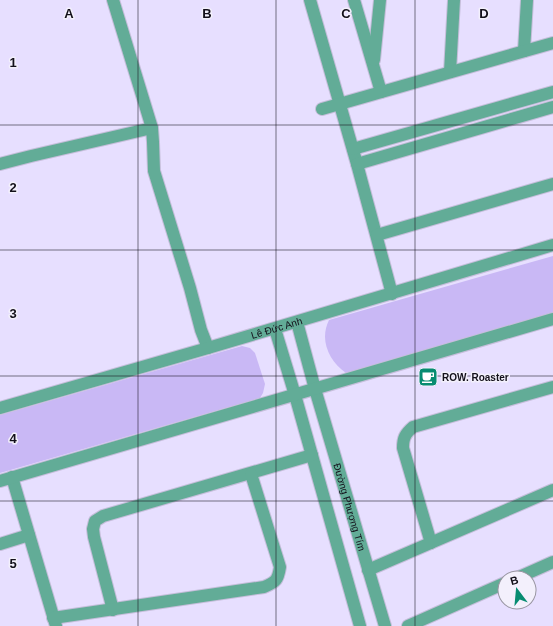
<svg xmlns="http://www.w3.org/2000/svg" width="553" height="626" font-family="Helvetica,sans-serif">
<rect width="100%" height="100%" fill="#e7dfff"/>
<g fill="#c9b8f5">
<path d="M553 256V314L346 373C329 361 319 340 329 320Z"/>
<path d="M242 346 250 348 255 353 265 384 263 393 260 398 0 473V415Z"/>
</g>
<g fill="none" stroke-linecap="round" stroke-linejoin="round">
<g stroke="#c5beda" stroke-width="14">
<g id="minor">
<path d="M113 0 152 128 153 142 154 171 190 288 201 330 208 348"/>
<path d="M310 0 357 164 392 294"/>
<path d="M354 0 381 92"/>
<path d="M524 51 527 0"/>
<path d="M374 60 380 0"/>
<path d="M450 72 454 0"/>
<path d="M322 109 553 43"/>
<path d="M353 149 553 92"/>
<path d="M0 164 31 156 152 128"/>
<path d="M357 164 553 107"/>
<path d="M377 235 553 184"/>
<path id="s1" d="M315 389 385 626"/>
<path d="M295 395 360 626"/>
<path d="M12 477 56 626"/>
<path d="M431 543 403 448C403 438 405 434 413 427L553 387"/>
<path d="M0 544 29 535"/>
<path d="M368 570 553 490"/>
<path d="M517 578 553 562"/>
<path d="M113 610 94 537 93 529 95 521 103 516 312 455"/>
<path d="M53 618 264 587C276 582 278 580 280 567L251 474"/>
<path d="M408 626 505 583"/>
</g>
</g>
<g stroke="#c5beda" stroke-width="14">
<g id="tertiary">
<path d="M297 322 315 389"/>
<path d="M275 329 295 395"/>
<path id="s2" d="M0 408 208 348 553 245"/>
<path d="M0 481 553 319"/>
</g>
</g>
<use href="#minor" stroke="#62ac97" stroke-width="12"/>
<use href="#tertiary" stroke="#62ac97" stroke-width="12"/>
</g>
<path fill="none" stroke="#13101a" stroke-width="1" stroke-opacity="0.55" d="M138 0V626M276 0V626M415 0V626M0 125H553M0 250H553M0 376H553M0 501H553"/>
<defs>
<g id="cafe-square" transform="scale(1)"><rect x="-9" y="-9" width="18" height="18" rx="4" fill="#078c71" stroke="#f3f0fc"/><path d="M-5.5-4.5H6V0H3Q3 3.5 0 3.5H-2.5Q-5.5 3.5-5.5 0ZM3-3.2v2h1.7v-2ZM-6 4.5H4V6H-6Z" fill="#fff"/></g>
</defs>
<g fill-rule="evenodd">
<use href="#cafe-square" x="428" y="377"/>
</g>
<g text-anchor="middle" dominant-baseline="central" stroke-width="3" stroke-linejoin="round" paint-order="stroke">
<g font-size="10" fill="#13101a" stroke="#f3f0fc">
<text stroke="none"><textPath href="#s2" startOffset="288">Lê Đức Anh</textPath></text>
<text stroke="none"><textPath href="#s1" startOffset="123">Đường Phượng Tím</textPath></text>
</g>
<g font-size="10" font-weight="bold" fill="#13101a" stroke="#f3f0fc" text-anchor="start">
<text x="442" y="377">ROW. Roaster</text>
</g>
</g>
<g font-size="13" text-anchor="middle" font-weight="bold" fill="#13101a" stroke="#f3f0fc" stroke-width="3" stroke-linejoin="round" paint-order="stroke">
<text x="69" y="18">A</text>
<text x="207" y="18">B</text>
<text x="346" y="18">C</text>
<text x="484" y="18">D</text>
<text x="13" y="67">1</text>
<text x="13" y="192">2</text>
<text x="13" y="318">3</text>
<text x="13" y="443">4</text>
<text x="13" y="568">5</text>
</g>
<g transform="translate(517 590) rotate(344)"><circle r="19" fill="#f3f0fc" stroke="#9996a2"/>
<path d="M0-3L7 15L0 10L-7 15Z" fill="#078c71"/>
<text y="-6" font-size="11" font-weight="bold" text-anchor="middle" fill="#13101a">B</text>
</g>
</svg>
